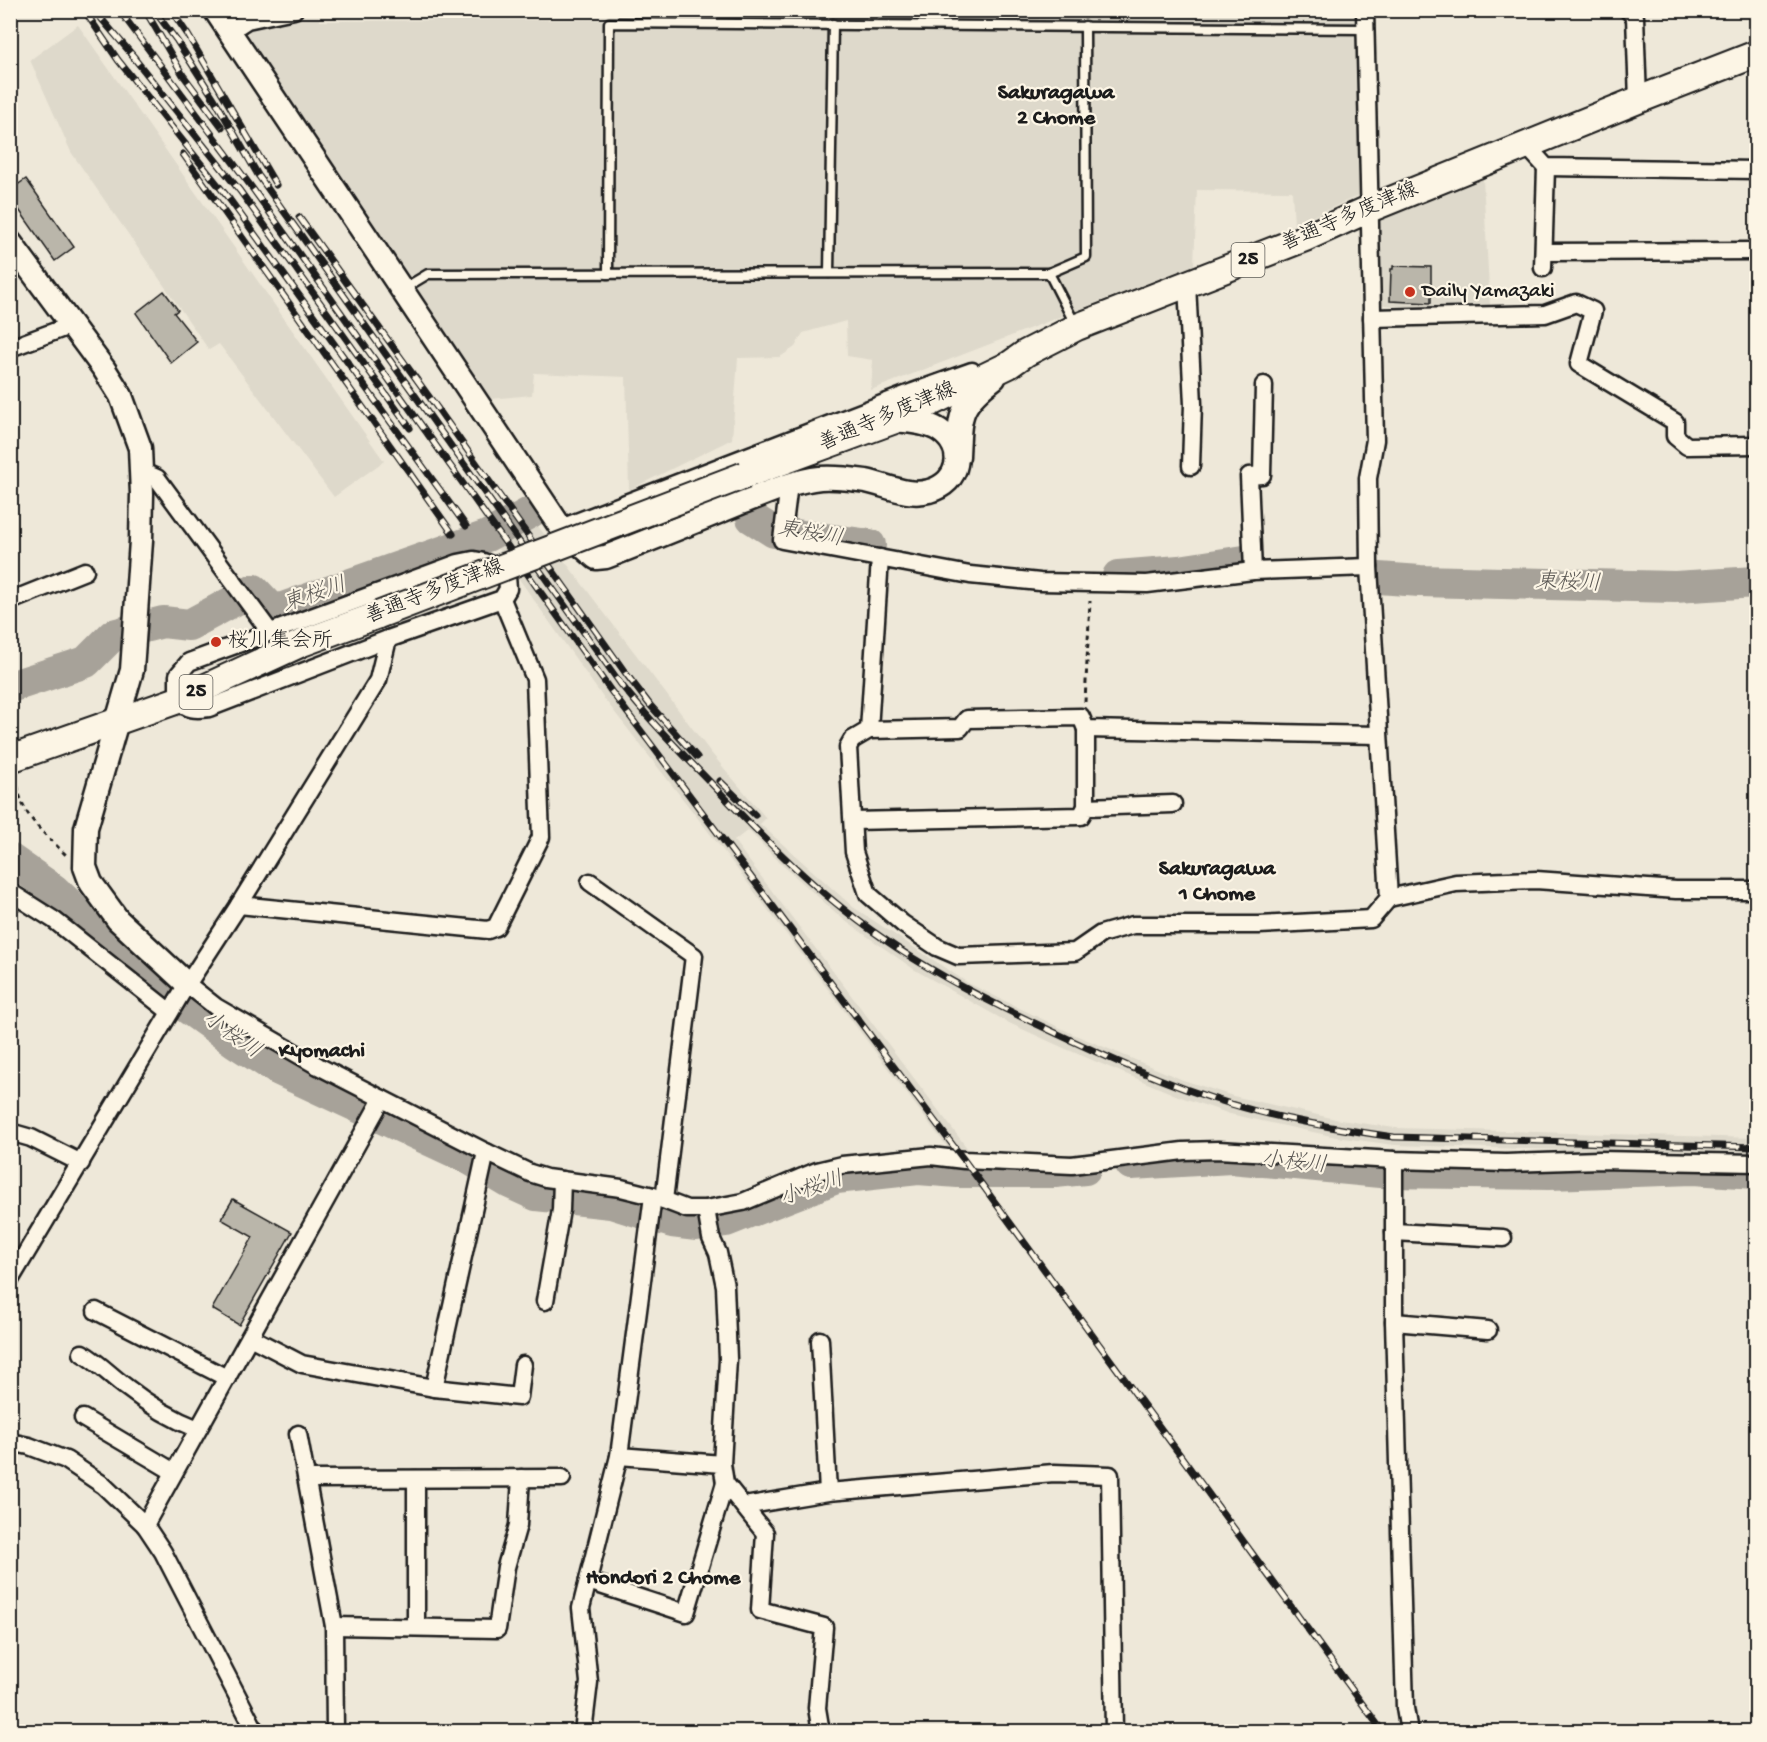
<svg xmlns="http://www.w3.org/2000/svg" width="1767" height="1742" font-family="'Gochi Hand','Klee One',sans-serif">
<rect width="100%" height="100%" fill="#eee8d9"/>
<filter id="ink" filterUnits="userSpaceOnUse"><feTurbulence type="fractalNoise" baseFrequency=".0167" numOctaves="2"/><feDisplacementMap in="SourceGraphic" scale="12" xChannelSelector="R" yChannelSelector="G"/><feConvolveMatrix kernelMatrix="1 2 1 2 8 2 1 2 1" color-interpolation-filters="sRGB"/></filter>
<g filter="url(#ink)">
<g fill="#ded9cb">
<path d="M645 10 1359 11 1364 193 1294 225 1292 191 1197 190 1194 265 871 390 873 360 847 356 846 321 803 333 795 347 780 357 738 358 732 439 629 490 626 377 534 373 532 395 490 399 270 82 247 38 250 29 272 21 319 17 320 21 647 19Z"/>
<path d="M78 25 384 461 334 497 219 344 209 350 71 152 30 60Z"/>
<path d="M1483 179 1490 307 1430 311 1379 304 1378 220Z"/>
<path d="M531 517 712 754 766 818 760 824 853 907 968 983 1073 1034 1183 1080 1233 1096 1340 1120 1395 1128 1756 1138V1156L1394 1145 1336 1137 1230 1114 1178 1096 1066 1049 1009 1023 915 970 844 920 779 862 748 830 734 841 986 1173 966 1172 722 849 602 696 490 538Z"/>
</g>
<g fill="none" stroke-linecap="round" stroke-linejoin="round">
<g stroke="#a7a299" stroke-width="32">
<path d="M752 518 774 532 870 545"/>
<path d="M1118 576 1179 571 1244 561"/>
<path d="M1379 578 1420 581 1675 587 1756 582"/>
<path d="M10 687 86 662 113 635 163 622 189 625 254 590 274 611 487 536 531 512"/>
<path d="M10 859 53 889 161 989 235 1042 277 1069 468 1158 510 1183 536 1195 611 1203 672 1222 697 1225 726 1221 836 1178 918 1169 958 1172H1055L1085 1169"/>
<path d="M1131 1164 1231 1158 1380 1172 1549 1174 1693 1169 1756 1173"/>
</g>
</g>
<g fill="#bab6aa" stroke="#1c1c1c" stroke-width="1.5">
<path d="M26 179 74 247 55 261 10 197V190Z"/>
<path d="M1393 266 1431 267V303L1390 301 1391 269H1393Z"/>
<path d="M164 291 178 310 174 313 197 342 171 363 136 313Z"/>
<path d="M233 1199 292 1232 239 1325 212 1309 253 1237 221 1219Z"/>
</g>
<g fill="none" stroke-linecap="round" stroke-linejoin="round">
<g stroke="#1c1c1c" stroke-width="13">
<g id="lane">
<path d="M829 273 833 24"/>
<path d="M1049 273 1086 257 1085 26"/>
<path d="M608 274 609 23 1366 29"/>
<path d="M403 289 428 274 1049 273 1075 324"/>
</g>
</g>
<g stroke="#1c1c1c" stroke-width="21">
<g id="street">
<path d="M1365 10 1375 440 1368 478 1369 567 1389 898"/>
<path d="M1628 10 1635 17 1638 100"/>
<path d="M230 31 247 20 294 10"/>
<path d="M1526 145 1546 167 1756 170"/>
<path d="M1544 252 1756 251"/>
<path d="M1543 268 1546 167"/>
<path d="M1187 284 1193 404 1191 466"/>
<path d="M1372 318 1545 314 1576 303 1593 311 1579 364 1675 422V436L1687 446 1756 445"/>
<path d="M10 348 72 325"/>
<path d="M141 471 157 478 270 632"/>
<path d="M789 484 782 540 970 575 1040 582 1147 584 1253 571 1369 567"/>
<path d="M561 528 913 392 972 371"/>
<path d="M880 558 869 730 852 740 848 747 854 852 868 894 903 924 937 947 958 956 1075 952 1101 934 1133 925H1259L1371 919 1389 898 1456 883 1536 880 1676 890H1756"/>
<path d="M473 560C487 562 496 566 507 576L508 589 502 599 388 639 209 708C196 710 187 710 178 700V675L189 662 458 563Z"/>
<path d="M1253 571 1249 476 1262 475 1264 385"/>
<path d="M10 601 85 571"/>
<path d="M1086 729V807"/>
<path d="M869 730 960 728 967 719 1081 717 1086 729 1378 735"/>
<path d="M853 821 1081 816 1086 807 1173 804"/>
<path d="M590 882 694 956 664 1200"/>
<path d="M10 892 54 920 170 1012"/>
<path d="M239 905 488 930 496 927 541 837 535 679 502 599"/>
<path d="M187 984 216 1007 318 1066 486 1152 530 1173 546 1178 621 1188 653 1196 687 1209H706L743 1202 817 1171 842 1165 931 1156 964 1160 1072 1165 1183 1151 1218 1150 1394 1160 1506 1163 1599 1160 1756 1163"/>
<path d="M10 1132 31 1138 81 1163"/>
<path d="M1394 1160V1322L1405 1708 1409 1732"/>
<path d="M706 1209 711 1238 718 1253 725 1286 728 1359 722 1464"/>
<path d="M1394 1232 1503 1238"/>
<path d="M10 1280 181 994 239 905 378 680 388 639"/>
<path d="M545 1301 561 1210 562 1180"/>
<path d="M96 1311 227 1378"/>
<path d="M1394 1322 1488 1330"/>
<path d="M250 1337 302 1364 434 1388 519 1397 523 1365"/>
<path d="M820 1340 828 1492"/>
<path d="M82 1353C99 1363 111 1376 126 1387 149 1405 172 1419 198 1429"/>
<path d="M434 1388 486 1152"/>
<path d="M83 1418 174 1472"/>
<path d="M298 1434 334 1626 335 1732"/>
<path d="M10 1442 29 1446 66 1460 103 1485 145 1525 163 1552 256 1732"/>
<path d="M619 1456 722 1464 725 1483 765 1533 760 1610 824 1627 817 1708 821 1732"/>
<path d="M308 1479 562 1478"/>
<path d="M744 1506 828 1492 1054 1473 1110 1475 1114 1732"/>
<path d="M145 1525 382 1099"/>
<path d="M588 1581 686 1613 725 1483"/>
<path d="M334 1626 497 1629 506 1567 518 1525 521 1478"/>
<path d="M416 1627V1479"/>
<path d="M583 1732 589 1682 581 1608 619 1456 653 1196"/>
</g>
</g>
<g stroke="#1c1c1c" stroke-width="27">
<g id="secondary">
<path d="M215 10 561 528 596 558 606 557C650 540 694 522 738 504 765 494 792 481 820 478 834 477 852 479 866 481 886 485 908 497 929 491 960 483 967 448 939 430 927 422 909 422 895 420"/>
<path d="M10 242 104 369 121 396 140 448 142 494 141 541 132 670 86 828 85 867 91 883 118 920 187 984"/>
<path d="M958 456C960 413 959 405 994 378"/>
</g>
</g>
<g stroke="#1c1c1c" stroke-width="30">
<g id="primary">
<path d="M745 475 895 420 1009 365 1026 353 1077 327 1305 238 1369 209 1638 100 1756 54"/>
<path d="M10 759 178 700 302 643 378 615"/>
</g>
</g>
<g stroke="#1c1c1c" stroke-width="3" stroke-dasharray="4.5 4.5" stroke-linecap="butt">
<path d="M1085 702 1090 601"/>
<path d="M17 777C17 812 43 832 66 855"/>
</g>
<use href="#lane" stroke="#fcf5e5" stroke-width="8"/>
<use href="#street" stroke="#fcf5e5" stroke-width="16"/>
<use href="#secondary" stroke="#fcf5e5" stroke-width="22"/>
<use href="#primary" stroke="#fcf5e5" stroke-width="26"/>
<g stroke="#1c1c1c" stroke-width="7">
<g id="rail">
<path d="M84 10 118 60 230 200 466 526"/>
<path d="M94 10 135 58"/>
<path d="M119 10 250 185 611 691 964 1160 1383 1732"/>
<path d="M145 10 183 75 222 127"/>
<path d="M154 10 177 41 215 100 258 175 620 683C648 719 679 750 710 782 763 838 818 894 881 937 932 973 987 1001 1043 1027 1104 1056 1166 1085 1231 1104 1284 1120 1339 1129 1394 1137L1756 1147"/>
<path d="M171 10 188 35 276 185"/>
<path d="M130 53 240 191 410 428"/>
<path d="M183 154 453 534"/>
<path d="M299 217 438 409 627 675 650 705 697 757"/>
<path d="M720 781 755 815"/>
</g>
</g>
<use href="#rail" stroke="#fcf5e5" stroke-width="4.5" stroke-dasharray="14" stroke-linecap="butt"/>
<g stroke="#1c1c1c" stroke-width="30" stroke-linecap="butt">
<path id="primary-bridge" d="M378 615 745 475"/>
</g>
<use href="#primary-bridge" stroke="#fcf5e5" stroke-width="26"/>
</g>
</g>
<g fill="#c8321e" stroke="#fcf5e5" stroke-width="2">
<circle cx="1410" cy="292" r="6"/>
<circle cx="216" cy="642" r="6"/>
</g>
<g text-anchor="middle" dominant-baseline="central" stroke-width="4.5" stroke-linejoin="round" paint-order="stroke">
<g fill="#fcf5e5" stroke="#5f5d58" stroke-width="1.5">
<rect x="1231.5" y="243" width="33" height="34" rx="4.5"/>
<rect x="179.5" y="675" width="33" height="34" rx="4.5"/>
</g>
<g font-size="20" font-weight="bold" fill="#1c1c1c">
<text x="1248" y="260">25</text>
<text x="196" y="692">25</text>
</g>
<g font-size="21" fill="#1c1c1c" stroke="#fcf5e5">
<text transform="translate(1350 218) rotate(-23)">善通寺多度津線</text>
<text transform="translate(888 418) rotate(-23)">善通寺多度津線</text>
<text transform="translate(435 593) rotate(-21)">善通寺多度津線</text>
</g>
<g font-size="21" fill="#1c1c1c" stroke="#fcf5e5" text-anchor="start">
<text x="1422" y="292">Daily Yamazaki</text>
<text x="228" y="642">桜川集会所</text>
</g>
<g font-size="22" font-weight="bold" fill="#1c1c1c" stroke="#fcf5e5">
<text x="1056" y="94">Sakuragawa<tspan x="1056" dy="25">2 Chome</tspan></text>
<text x="1217" y="870">Sakuragawa<tspan x="1217" dy="25">1 Chome</tspan></text>
<text x="322" y="1052">Kyomachi</text>
<text x="663" y="1579">Hondori 2 Chome</text>
</g>
<g font-size="22" font-style="italic" fill="#5b5854" stroke="#fcf5e5">
<text transform="translate(810 535) rotate(10)">東桜川</text>
<text transform="translate(1568 584) rotate(2)">東桜川</text>
<text transform="translate(315 596) rotate(-19)">東桜川</text>
<text transform="translate(231 1036) rotate(35)">小桜川</text>
<text transform="translate(1294 1164) rotate(5)">小桜川</text>
<text transform="translate(812 1190) rotate(-19)">小桜川</text>
</g>
</g>
<rect width="1767" height="1742" fill="none" stroke="#fcf5e5" stroke-width="36"/>
<rect x="18" y="18" width="1731" height="1706" fill="none" stroke="#1c1c1c" stroke-width="2" filter="url(#ink)"/>
</svg>
